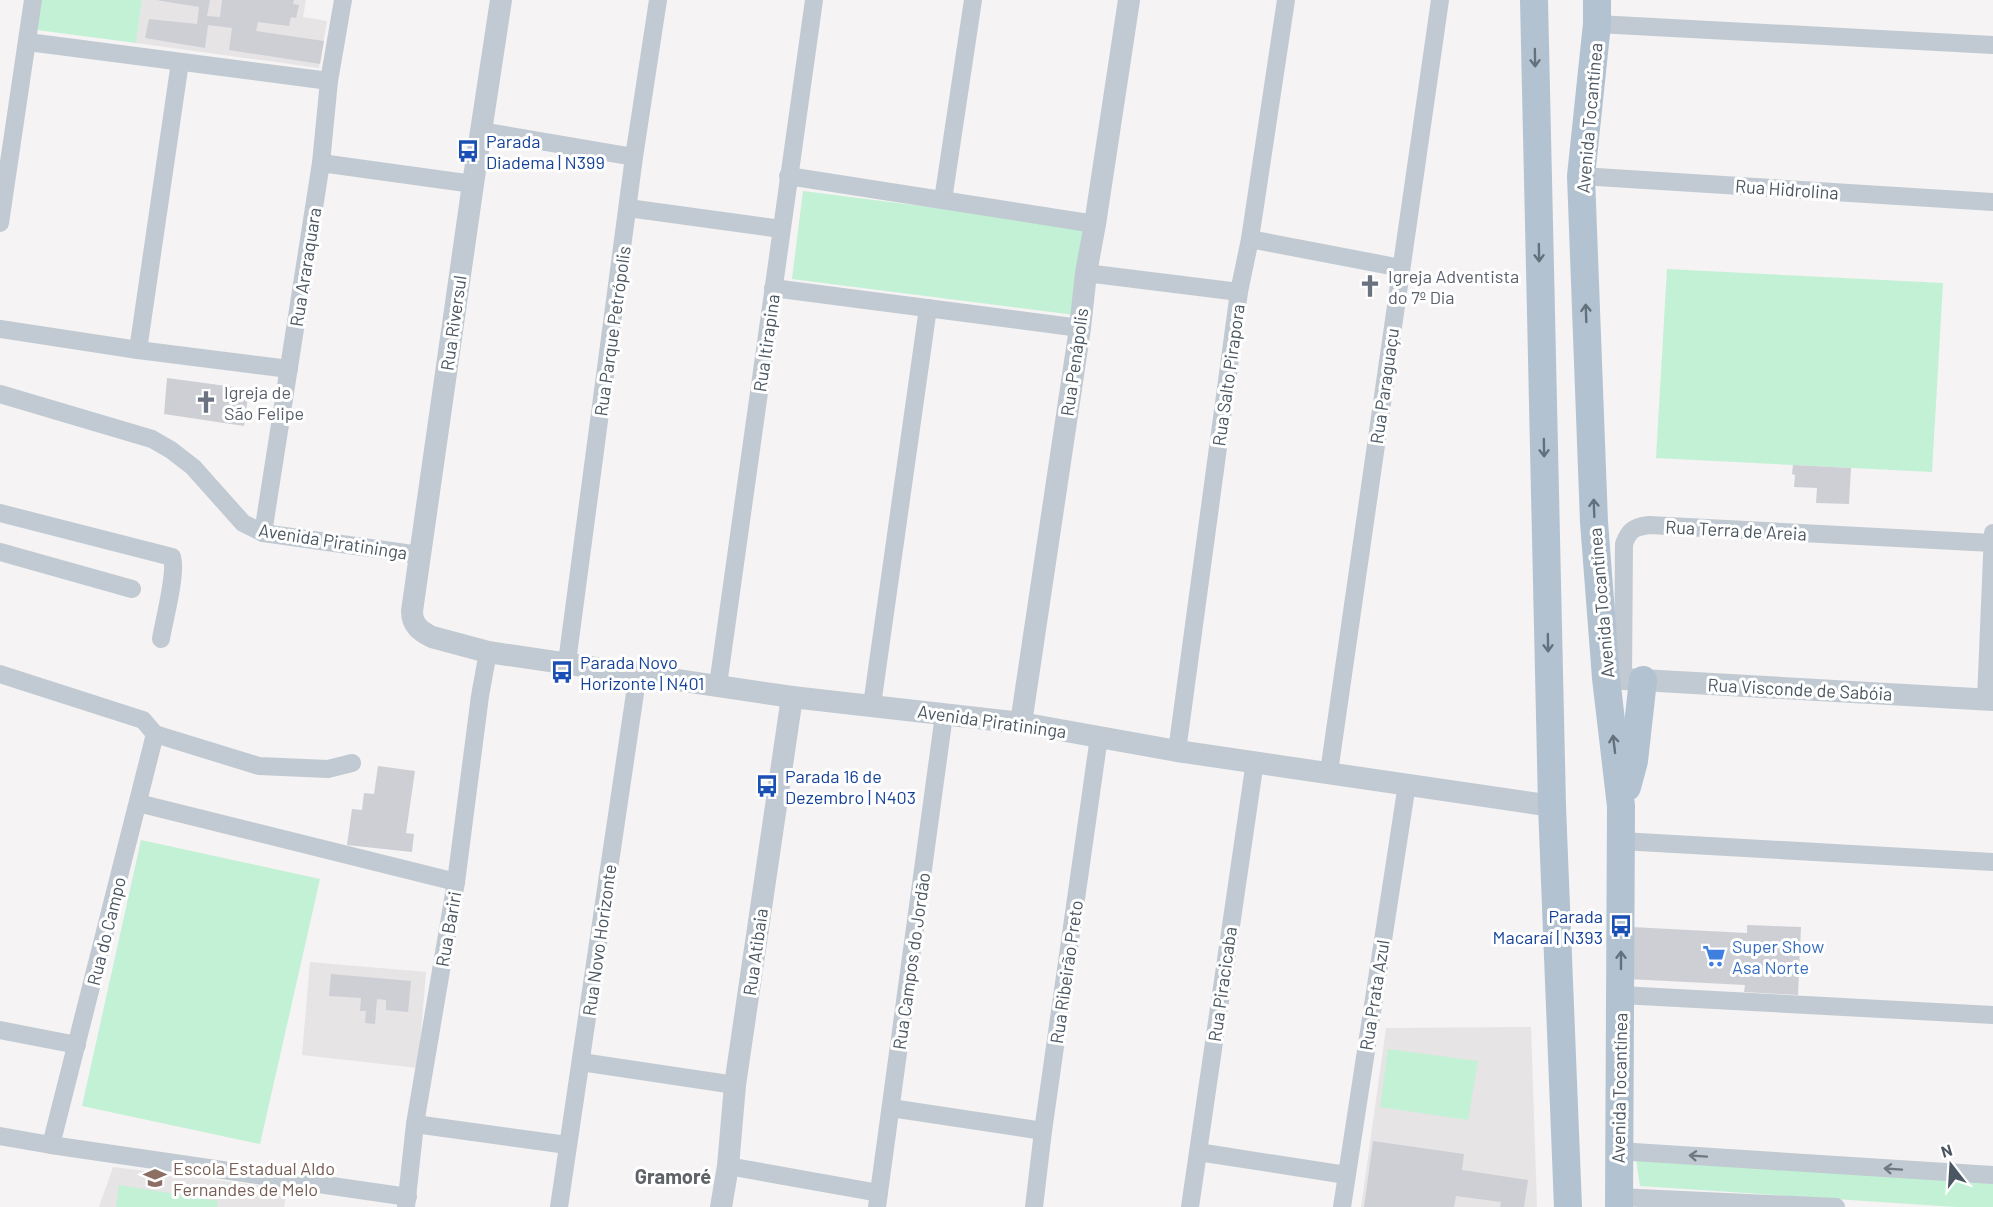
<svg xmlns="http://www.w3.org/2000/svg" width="1993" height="1207" font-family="Barlow,sans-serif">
<rect width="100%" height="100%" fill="#f5f3f3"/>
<g fill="#e6e4e5">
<path d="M142 0H306L303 17 327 21 319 68 136 43Z"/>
<path d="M310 962 426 972 418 1068 302 1055Z"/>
<path d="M1531 1027 1537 1207H1361L1386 1028Z"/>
<path d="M113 1167 287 1189 284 1207H99Z"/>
</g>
<g fill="#c3f1d5">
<path d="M42 0H142L136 43 37 30Z"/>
<path d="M803 191 1086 227 1075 315 792 279Z"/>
<path d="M1667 269 1943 283 1932 472 1656 458Z"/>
<path d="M141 840 320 879 260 1144 82 1106Z"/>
<path d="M1388 1049 1478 1061 1468 1120 1380 1107Z"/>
<path d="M1636 1160 1993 1181V1207H1956L1640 1186Z"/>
<path d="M119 1185 218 1201 217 1207H116Z"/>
</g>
<g fill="#cdcfd5">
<path d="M156 0H210L207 16 220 17 222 0H294L293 4 299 5 296 18 291 17 289 26 258 22 256 31 324 41 320 64 229 50 232 28 208 25 205 48 145 38 149 19 197 24 199 7Z"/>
<path d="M167 378 249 389 244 426 164 414Z"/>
<path d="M1793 465 1851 468 1849 504 1816 503 1817 488 1794 487 1795 475 1792 474Z"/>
<path d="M378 766 415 771 406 833 414 834 412 852 347 845 352 809 362 810 364 793 374 794Z"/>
<path d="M1747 925 1801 927 1798 995 1744 992 1745 985 1628 979 1631 927 1747 933Z"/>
<path d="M331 974 411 981 408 1012 386 1010V1000L377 999 375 1024 365 1023 366 1011H360L361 998 329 996Z"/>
<path d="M1373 1141 1464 1154 1462 1170 1528 1180 1524 1207H1500L1501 1202 1456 1196 1454 1207H1364Z"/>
</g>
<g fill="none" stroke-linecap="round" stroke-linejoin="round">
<g stroke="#c1cad2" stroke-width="18">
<path d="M1597 24 1993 45"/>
<path d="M28 42 329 81"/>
<path d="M481 131 634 157"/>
<path d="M321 163 473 184"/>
<path d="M788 176 1095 224"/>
<path d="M1581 176 1993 202"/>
<path d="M943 200 973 0"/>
<path d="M628 208 781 229"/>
<path d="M0 223 33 0"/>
<path d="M1250 239 1401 268"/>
<path d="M1086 273 1239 292"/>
<path d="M773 288 1080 328"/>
<path d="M0 329 138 350 289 369"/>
<path d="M138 350 180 62"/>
<path d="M0 394 152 439 171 450 193 467 243 523 263 533 420 555"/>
<path d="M0 513 172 557C177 573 164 620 161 639"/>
<path d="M263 533 321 163 329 81 343 0"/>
<path d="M0 552 132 589"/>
<path d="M567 662 634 157 658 0"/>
<path d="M0 674 143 720 155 734 51 1145"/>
<path d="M1623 679 1624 544C1629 530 1634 527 1649 525L1992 543"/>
<path d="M718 685 814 0"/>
<path d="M1986 699 1993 533"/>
<path d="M872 705 928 308"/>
<path d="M155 734 259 766 328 769 352 763"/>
<path d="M1177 751 1239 292 1250 239 1286 0"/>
<path d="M1329 772 1440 0"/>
<path d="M138 803 456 882"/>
<path d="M1621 841 1993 862"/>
<path d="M1621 995 1993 1015"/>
<path d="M0 1030 77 1045"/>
<path d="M581 1062 735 1085"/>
<path d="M891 1108 1043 1131"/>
<path d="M415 1124 567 1145"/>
<path d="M0 1136 51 1145 408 1197"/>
<path d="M1618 1151 1993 1175"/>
<path d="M1198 1152 1346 1175"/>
<path d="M728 1166 879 1193"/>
<path d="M1618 1197 1836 1207"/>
<path d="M406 1207 415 1124 456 882 480 696 488 652"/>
<path d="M559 1207 638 673"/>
<path d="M877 1207 944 715"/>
<path d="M1034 1207 1043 1131 1099 737"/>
<path d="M1190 1207 1255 761"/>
<path d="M1342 1207 1407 784"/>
</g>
<g stroke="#c1cad2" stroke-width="22">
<path d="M501 0 473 184 412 611C412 625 420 631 432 637L488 652 792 697 1021 723 1177 751 1552 806"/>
<path d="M1606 678 1993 700"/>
<path d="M1021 723 1080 328 1086 273 1095 224 1129 0"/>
<path d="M721 1207 728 1166 735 1085 792 697"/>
</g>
<g stroke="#b3c2d1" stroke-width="28">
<path d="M1534 0 1552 806 1568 1207"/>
<path d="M1597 0V24L1581 176 1594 522 1606 678 1621 806 1619 1207"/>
<path d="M1627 787 1634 761 1643 680"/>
</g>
</g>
<defs><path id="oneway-shaft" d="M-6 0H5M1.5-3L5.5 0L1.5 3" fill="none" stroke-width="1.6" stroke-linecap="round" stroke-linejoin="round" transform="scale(1.5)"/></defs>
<g stroke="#64717d">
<use href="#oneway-shaft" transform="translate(1535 58) rotate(89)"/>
<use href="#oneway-shaft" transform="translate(1539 253) rotate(89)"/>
<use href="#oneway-shaft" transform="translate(1586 313) rotate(-92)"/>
<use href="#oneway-shaft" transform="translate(1544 448) rotate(89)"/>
<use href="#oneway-shaft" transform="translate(1594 508) rotate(-92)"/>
<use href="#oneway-shaft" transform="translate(1548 643) rotate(89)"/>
<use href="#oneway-shaft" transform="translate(1614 744) rotate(-97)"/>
<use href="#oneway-shaft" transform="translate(1621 960) rotate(-90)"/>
</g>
<g stroke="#6e7983">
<use href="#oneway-shaft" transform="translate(1698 1156) rotate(-176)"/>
<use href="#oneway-shaft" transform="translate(1893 1169) rotate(-176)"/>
</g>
<defs>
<g id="bus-bare" transform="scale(1.8)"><path d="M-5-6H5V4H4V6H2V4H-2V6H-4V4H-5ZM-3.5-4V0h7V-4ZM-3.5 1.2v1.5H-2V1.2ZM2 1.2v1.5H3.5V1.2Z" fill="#1a4fb4" stroke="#fff" stroke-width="2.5" paint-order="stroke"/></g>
<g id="church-bare" transform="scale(1.8)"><path d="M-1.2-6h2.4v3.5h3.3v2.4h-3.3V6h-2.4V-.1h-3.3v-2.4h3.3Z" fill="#6b7280" stroke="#fff" stroke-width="2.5" paint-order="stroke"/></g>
<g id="supermarket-bare" transform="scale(1.8)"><path d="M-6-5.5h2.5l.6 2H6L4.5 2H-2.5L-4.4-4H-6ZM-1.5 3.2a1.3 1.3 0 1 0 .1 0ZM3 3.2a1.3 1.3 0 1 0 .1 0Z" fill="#3f7fe0" stroke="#fff" stroke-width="2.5" paint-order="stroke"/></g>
<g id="school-bare" transform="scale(1.8)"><path d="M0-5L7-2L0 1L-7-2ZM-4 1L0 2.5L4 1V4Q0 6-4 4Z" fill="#8d6e63" stroke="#fff" stroke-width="2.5" paint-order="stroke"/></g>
</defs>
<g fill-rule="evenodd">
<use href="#bus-bare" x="468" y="151"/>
<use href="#church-bare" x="1370" y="286"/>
<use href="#church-bare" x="206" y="402"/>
<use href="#bus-bare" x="562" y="672"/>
<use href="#bus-bare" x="767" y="786"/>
<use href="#bus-bare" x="1621" y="926"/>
<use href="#supermarket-bare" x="1714" y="956"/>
<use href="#school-bare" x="155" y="1178"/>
</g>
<g text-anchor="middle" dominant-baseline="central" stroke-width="6" stroke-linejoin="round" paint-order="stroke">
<g font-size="18" fill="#4a5661" stroke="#fff">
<text transform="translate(1589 118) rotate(-85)">Avenida Tocantínea</text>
<text transform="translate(1787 189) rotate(4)">Rua Hidrolina</text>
<text transform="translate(305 267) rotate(-81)">Rua Araraquara</text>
<text transform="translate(453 323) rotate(-82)">Rua Riversul</text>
<text transform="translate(612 331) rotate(-82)">Rua Parque Petrópolis</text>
<text transform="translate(766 343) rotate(-82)">Rua Itirapina</text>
<text transform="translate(1074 362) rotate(-82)">Rua Penápolis</text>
<text transform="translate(1228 375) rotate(-82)">Rua Salto Pirapora</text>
<text transform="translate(1384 386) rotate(-82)">Rua Paraguaçu</text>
<text transform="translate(1736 530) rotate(3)">Rua Terra de Areia</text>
<text transform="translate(333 541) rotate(9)">Avenida Piratininga</text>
<text transform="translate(1601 603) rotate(-95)">Avenida Tocantínea</text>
<text transform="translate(1800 689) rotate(3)">Rua Visconde de Sabóia</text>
<text transform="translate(992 721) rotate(8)">Avenida Piratininga</text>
<text transform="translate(448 929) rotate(-80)">Rua Bariri</text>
<text transform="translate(106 931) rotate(-76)">Rua do Campo</text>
<text transform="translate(599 940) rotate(-82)">Rua Novo Horizonte</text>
<text transform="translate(755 952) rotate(-82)">Rua Atibaia</text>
<text transform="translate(911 961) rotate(-82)">Rua Campos do Jordão</text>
<text transform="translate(1066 972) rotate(-82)">Rua Ribeirão Preto</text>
<text transform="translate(1222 984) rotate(-82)">Rua Piracicaba</text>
<text transform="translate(1374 995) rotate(-81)">Rua Prata Azul</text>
<text transform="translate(1619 1088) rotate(-89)">Avenida Tocantínea</text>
</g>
<g font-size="18" fill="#164399" stroke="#fff" text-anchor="start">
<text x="486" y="141">Parada<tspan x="486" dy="21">Diadema | N399</tspan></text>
<text x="580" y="662">Parada Novo<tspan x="580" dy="21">Horizonte | N401</tspan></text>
<text x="785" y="776">Parada 16 de<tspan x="785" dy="21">Dezembro | N403</tspan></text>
<text x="1603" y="916" text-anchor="end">Parada<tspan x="1603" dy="21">Macaraí | N393</tspan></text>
</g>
<g font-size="18" fill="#5b616d" stroke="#fff" text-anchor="start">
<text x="1388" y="276">Igreja Adventista<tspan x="1388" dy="21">do 7º Dia</tspan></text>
<text x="224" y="392">Igreja de<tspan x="224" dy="21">São Felipe</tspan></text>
</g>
<g font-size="18" fill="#366cbe" stroke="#fff" text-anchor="start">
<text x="1732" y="946">Super Show<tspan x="1732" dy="21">Asa Norte</tspan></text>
</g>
<g font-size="18" fill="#785e54" stroke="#fff" text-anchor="start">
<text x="173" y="1168">Escola Estadual Aldo<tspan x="173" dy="21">Fernandes de Melo</tspan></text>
</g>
<g font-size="20" font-weight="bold" fill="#5f6368" stroke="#fff">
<text x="673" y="1176">Gramoré</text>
</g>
</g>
<g transform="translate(1951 1165) rotate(343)" stroke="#ffffff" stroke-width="4.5" paint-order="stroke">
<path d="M0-4.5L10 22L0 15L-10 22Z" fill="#4a5661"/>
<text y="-9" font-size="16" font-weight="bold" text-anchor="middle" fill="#4a5661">N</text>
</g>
</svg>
